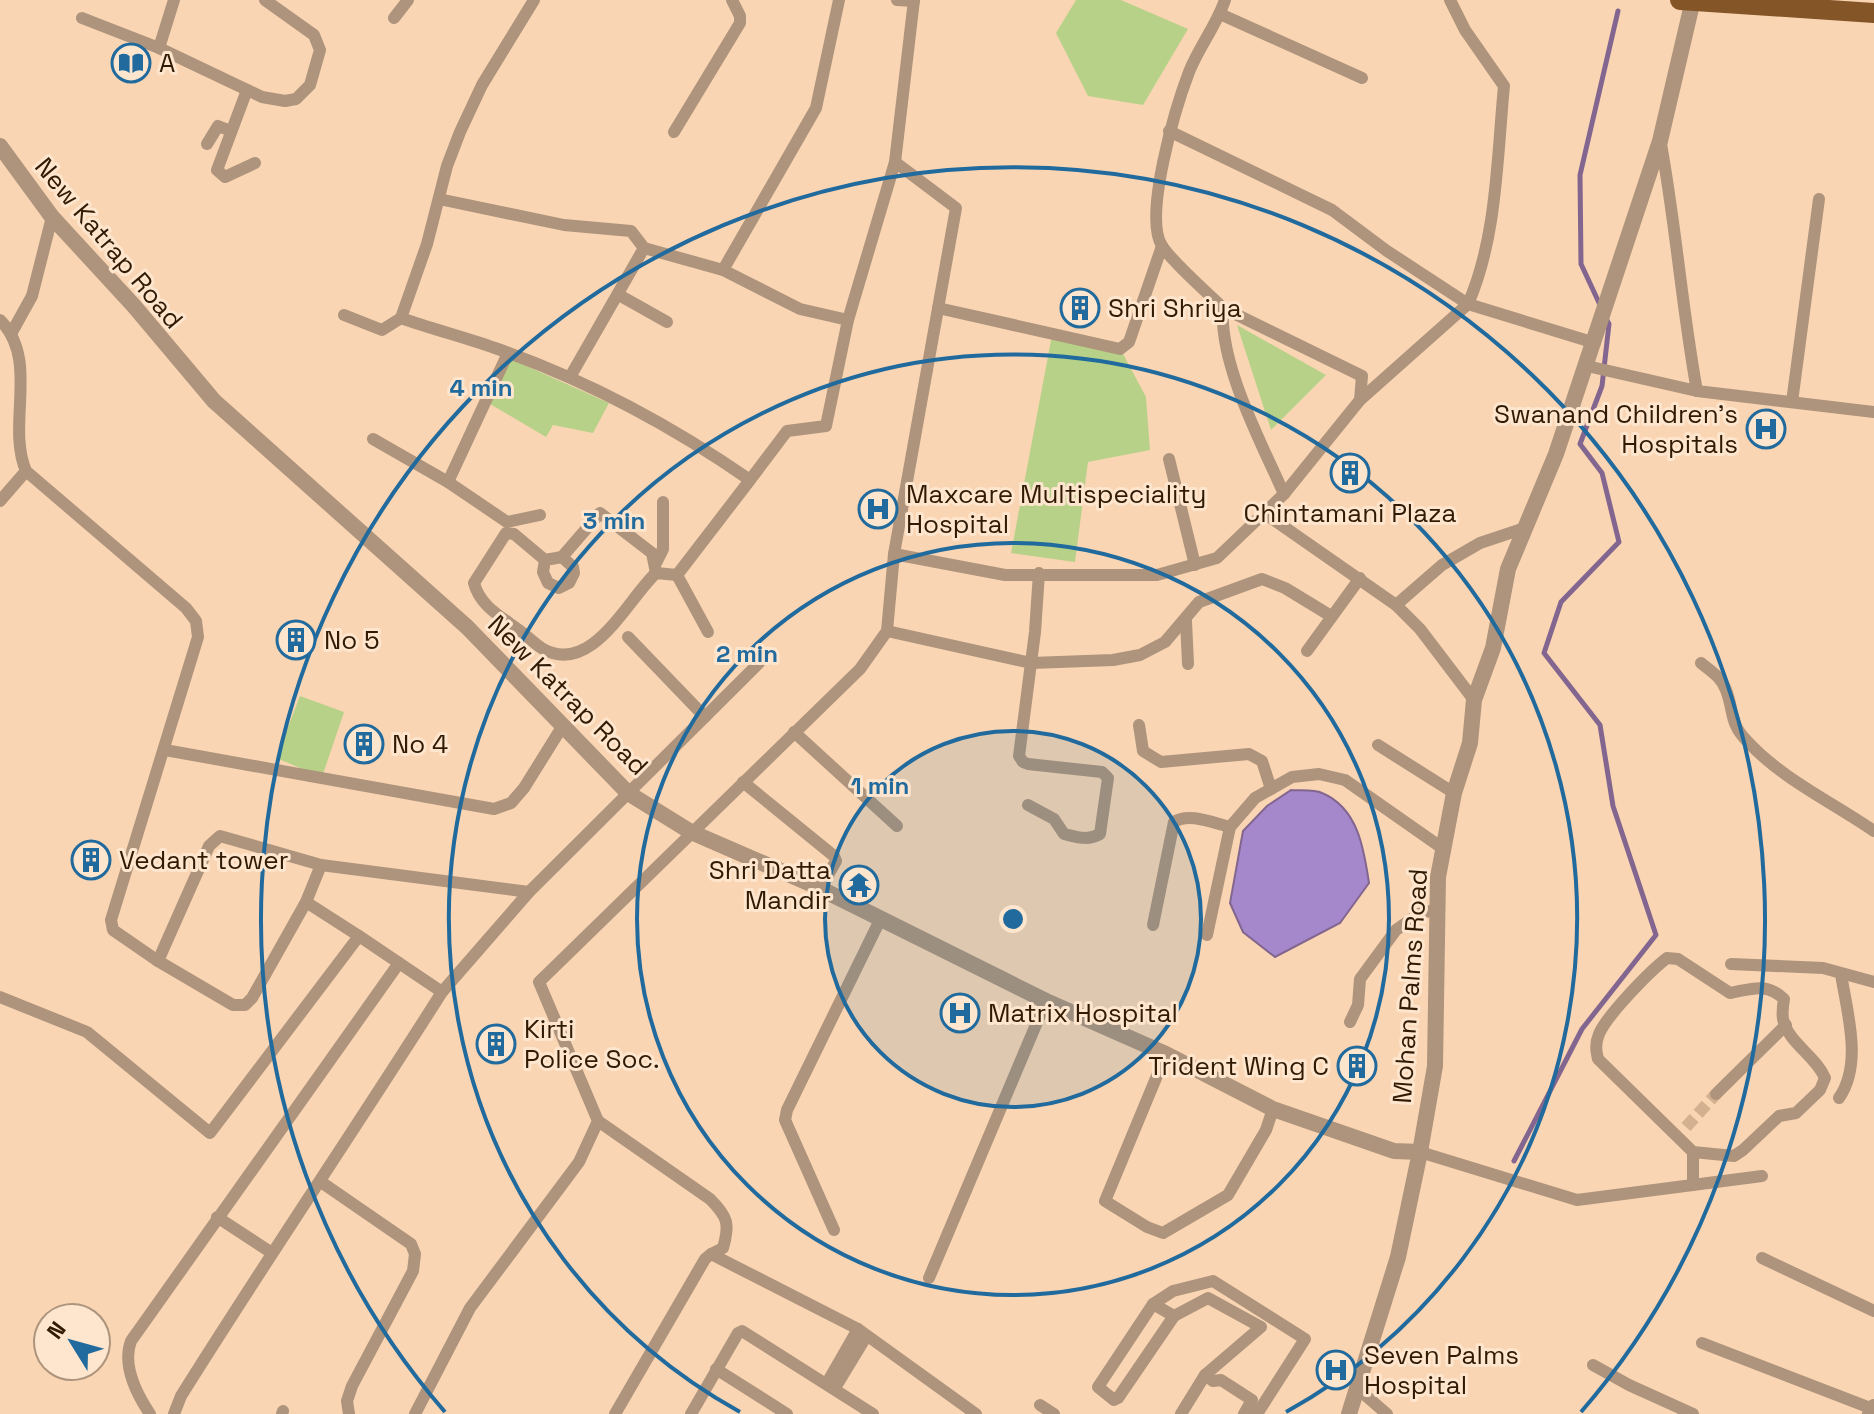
<svg xmlns="http://www.w3.org/2000/svg" width="1874" height="1414" font-family="'Space Grotesk',sans-serif">
<rect width="100%" height="100%" fill="#fad5b3"/>
<g fill="#b8d188">
<path d="M1076 0H1121L1188 29 1143 105 1088 96 1056 33Z"/>
<path d="M1237 325 1326 375 1271 430Z"/>
<path d="M1052 335 1122 352 1146 397 1150 450 1088 462 1075 562 1011 553Z"/>
<path d="M511 359 609 403 593 433 553 425 546 437 490 404Z"/>
<path d="M300 696 344 712 322 777 276 758Z"/>
</g>
<path fill="#a587cb" stroke="#82668f" stroke-width="2" d="M1291 790C1300 791 1314 789 1322 793 1358 808 1364 849 1369 883L1340 923 1275 957 1243 932 1230 903 1243 831 1267 806Z"/>
<g fill="none" stroke-linecap="round" stroke-linejoin="round">
<g stroke="#82668f" stroke-width="5">
<path d="M1601 307 1581 264 1580 175 1618 11"/>
<path d="M1514 1161 1582 1029 1656 935 1613 806 1600 725 1544 653 1561 602 1619 542 1602 473 1580 444 1602 386 1609 324 1607 320"/>
</g>
<path stroke="#d2b090" stroke-width="12" stroke-dasharray="12 6" stroke-linecap="butt" d="M1686 1127 1716 1094"/>
<g stroke="#ae947c" stroke-width="12">
<path d="M534 0 482 85 460 132 447 166 427 244 401 318C432 329 464 337 495 348 584 379 672 426 750 480L787 431 826 426 848 320 895 162"/>
<path d="M839 0 816 108 723 270 800 309 848 320"/>
<path d="M897 0 914 1"/>
<path d="M1225 0C1216 26 1199 47 1189 72 1176 106 1143 216 1162 246 1174 264 1207 292 1223 308 1219 364 1261 442 1284 494"/>
<path d="M1220 14 1362 78"/>
<path d="M82 18 159 48 262 97 285 101 296 99 310 85 320 50 314 35 265 0"/>
<path d="M394 18 408 0"/>
<path d="M159 48 174 0"/>
<path d="M247 90 217 170 225 177 255 163"/>
<path d="M1169 131 1332 210 1387 251 1468 304 1595 343"/>
<path d="M674 132 740 23V16L732 0"/>
<path d="M207 144 218 126 231 131"/>
<path d="M1661 144C1676 226 1682 309 1697 391L1874 412"/>
<path d="M439 199 564 225 631 231 644 248 723 270"/>
<path d="M619 295 667 322"/>
<path d="M938 308 1120 349 1129 342 1162 246"/>
<path d="M1223 308 1362 376 1360 400"/>
<path d="M344 315 382 330 401 318"/>
<path d="M0 320C40 360 6 424 26 471L186 608 196 621 198 637 111 920 113 930 158 961 233 1005H245L252 998 306 902 321 865"/>
<path d="M12 332 32 296 52 217"/>
<path d="M1587 366 1697 391"/>
<path d="M570 377 644 248"/>
<path d="M1792 402 1819 199"/>
<path d="M373 439 448 482 507 522 540 515"/>
<path d="M1169 459 1195 565"/>
<path d="M448 482 508 353"/>
<path d="M0 501 26 471"/>
<path d="M1264 513 1396 605 1420 629 1474 700"/>
<path d="M894 554 1005 575H1157L1217 558 1284 494 1360 400 1468 304C1497 238 1497 158 1504 86L1465 30 1450 0"/>
<path d="M562 557 600 513 652 553 656 573"/>
<path d="M545 560 562 557 573 567 574 573 569 583 559 588 548 583 543 572 545 560 514 534 506 533 474 583C480 606 500 616 519 630 527 636 535 644 543 649 592 676 627 600 656 573L677 575"/>
<path d="M656 563 663 549V502"/>
<path d="M677 575 750 480"/>
<path d="M677 575 708 632"/>
<path d="M1396 605 1442 565 1480 543 1525 528"/>
<path d="M1186 621 1188 664"/>
<path d="M887 631 1031 663 1113 660 1140 655 1165 642 1199 602 1262 579 1285 588 1331 616"/>
<path d="M628 637 705 717"/>
<path d="M1307 651 1360 578"/>
<path d="M1701 663C1711 671 1722 678 1726 690 1734 710 1729 723 1747 741 1782 779 1832 802 1874 831"/>
<path d="M1139 725 1143 751 1161 762 1249 754 1262 761 1271 789"/>
<path d="M794 732 897 826"/>
<path d="M1378 745 1454 793"/>
<path d="M165 750 494 809 511 803 524 788 562 727"/>
<path d="M743 782 834 856 836 861 820 889"/>
<path d="M1028 805 1054 819 1064 834C1077 837 1088 841 1100 834L1108 778 1102 772 1028 764 1023 762 1019 756 1035 632 1039 573"/>
<path d="M306 902 359 936"/>
<path d="M1153 925 1174 822C1189 812 1213 823 1230 827"/>
<path d="M1207 935 1230 827 1255 798 1292 777 1319 774 1345 780 1445 850"/>
<path d="M158 961 209 846 220 836 321 865 529 892"/>
<path d="M1731 964 1823 968 1874 982"/>
<path d="M0 997 87 1032 210 1133 359 936 442 992 529 892 759 663"/>
<path d="M1350 1022 1358 1005 1360 979 1396 930 1419 914 1437 909"/>
<path d="M1166 1054 1105 1201 1147 1227 1163 1233 1228 1195 1266 1130 1273 1109"/>
<path d="M1716 1094 1786 1025"/>
<path d="M1839 1098C1863 1063 1847 1013 1841 974"/>
<path d="M598 1121 710 1199C728 1217 730 1224 723 1248L711 1254"/>
<path d="M1420 1152 1577 1200 1762 1176"/>
<path d="M321 1182 411 1244 415 1254 413 1271 352 1386 347 1401 349 1414"/>
<path d="M1693 1185V1152L1598 1059C1596 1050 1595 1044 1599 1034 1607 1015 1650 971 1667 958L1678 959 1730 993C1752 989 1766 982 1784 999 1783 1005 1782 1013 1783 1019 1788 1043 1816 1056 1825 1078L1820 1090 1796 1113 1779 1116 1743 1150 1734 1156 1693 1152"/>
<path d="M217 1217 272 1253"/>
<path d="M834 1230 785 1120 787 1110 880 920"/>
<path d="M1762 1258 1874 1311"/>
<path d="M929 1278 1046 1001"/>
<path d="M1153 1304 1098 1387 1114 1400 1118 1398 1174 1316"/>
<path d="M1702 1343 1873 1409"/>
<path d="M1593 1365 1629 1385 1693 1414"/>
<path d="M716 1369 787 1414"/>
<path d="M1205 1375 1213 1381 1221 1380 1252 1400 1244 1414"/>
<path d="M827 1383 858 1329"/>
<path d="M835 1388 866 1337"/>
<path d="M1358 1389 1387 1414"/>
<path d="M1040 1405 1054 1414"/>
<path d="M150 1414C136 1393 122 1365 131 1341L399 963"/>
<path d="M174 1414 181 1396C266 1260 356 1128 442 992"/>
<path d="M282 1414 283 1411"/>
<path d="M415 1414 470 1308 579 1162 598 1121 539 982 860 669 887 631 894 554 956 208 895 162 914 0"/>
<path d="M615 1414 705 1259 711 1254 858 1329 976 1414"/>
<path d="M691 1414 738 1333 742 1331 873 1414"/>
<path d="M1181 1414 1205 1375 1261 1327 1208 1298 1174 1316 1153 1304 1173 1291 1213 1281 1305 1339 1257 1414"/>
</g>
<g stroke="#ae947c" stroke-width="16">
<path d="M0 146 52 217 134 306 214 401 467 627 628 793 691 832 813 885 1046 1001 1166 1054 1273 1109 1394 1151 1420 1152"/>
<path d="M1349 1414 1398 1257 1420 1152 1435 1066 1438 877 1454 793 1470 743 1474 700 1493 648 1508 569 1556 454 1660 141 1693 0"/>
<path d="M1870 1414 1874 1407"/>
</g>
<path stroke="#845627" stroke-width="20" d="M1680 0 1874 13"/>
</g>
<circle cx="1013" cy="919" r="188" fill="#206a9d" fill-opacity=".12"/>
<g fill="none" stroke="#206a9d" stroke-width="4">
<circle cx="1013" cy="919" r="188"/>
<circle cx="1013" cy="919" r="376"/>
<path d="M740 1412A564 564 0 1 1 1286 1412"/>
<path d="M445 1412A752 752 0 1 1 1581 1412"/>
</g>
<defs>
<g id="library-ring" transform="scale(2)"><circle r="9.5" fill="#fee5ce" stroke="#206a9d" stroke-width="1.5"/><path d="M-6-4Q-3-5.5-.7-3.5V5Q-3 3-6 4ZM6-4Q3-5.5 .7-3.5V5Q3 3 6 4Z" fill="#206a9d"/></g>
<g id="building-ring" transform="scale(2)"><circle r="9.5" fill="#fee5ce" stroke="#206a9d" stroke-width="1.5"/><path d="M-4-6H4V6H1V3H-1V6H-4ZM-2.5-4.3h1.7v1.8h-1.7ZM.8-4.3h1.7v1.8H.8ZM-2.5-1h1.7V.8h-1.7ZM.8-1h1.7V.8H.8Z" fill="#206a9d"/></g>
<g id="hospital-ring" transform="scale(2)"><circle r="9.5" fill="#fee5ce" stroke="#206a9d" stroke-width="1.5"/><path d="M-5-5h3v3.5h4V-5h3V5h-3V1.5h-4V5h-3Z" fill="#206a9d"/></g>
<g id="temple-ring" transform="scale(2)"><circle r="9.5" fill="#fee5ce" stroke="#206a9d" stroke-width="1.5"/><path d="M0-6L5-2H3V0L6.5 2.5H4V6H1.5V3h-3V6H-4V2.5H-6.5L-3 0V-2H-5Z" fill="#206a9d"/></g>
</defs>
<g fill-rule="evenodd">
<use href="#library-ring" x="131" y="63"/>
<use href="#building-ring" x="1080" y="308"/>
<use href="#hospital-ring" x="1766" y="429"/>
<use href="#building-ring" x="1350" y="473"/>
<use href="#hospital-ring" x="878" y="509"/>
<use href="#building-ring" x="296" y="640"/>
<use href="#building-ring" x="364" y="744"/>
<use href="#building-ring" x="91" y="860"/>
<use href="#temple-ring" x="859" y="885"/>
<use href="#hospital-ring" x="960" y="1013"/>
<use href="#building-ring" x="496" y="1044"/>
<use href="#building-ring" x="1357" y="1066"/>
<use href="#hospital-ring" x="1336" y="1370"/>
</g>
<g text-anchor="middle" dominant-baseline="central" stroke-width="6" stroke-linejoin="round" paint-order="stroke">
<g font-size="26" fill="#311a03" stroke="#fee5ce" text-anchor="start">
<text x="159" y="63">A</text>
<text x="1108" y="308">Shri Shriya</text>
<text x="1738" y="414" text-anchor="end">Swanand Children's<tspan x="1738" dy="30">Hospitals</tspan></text>
<text x="906" y="494">Maxcare Multispeciality<tspan x="906" dy="30">Hospital</tspan></text>
<text x="1350" y="513" text-anchor="middle">Chintamani Plaza</text>
<text x="324" y="640">No 5</text>
<text x="392" y="744">No 4</text>
<text x="119" y="860">Vedant tower</text>
<text x="831" y="870" text-anchor="end">Shri Datta<tspan x="831" dy="30">Mandir</tspan></text>
<text x="988" y="1013">Matrix Hospital</text>
<text x="524" y="1029">Kirti<tspan x="524" dy="30">Police Soc.</tspan></text>
<text x="1329" y="1066" text-anchor="end">Trident Wing C</text>
<text x="1364" y="1355">Seven Palms<tspan x="1364" dy="30">Hospital</tspan></text>
</g>
<g font-size="26" fill="#311a03" stroke="#fee5ce">
<text transform="translate(109 243) rotate(50)">New Katrap Road</text>
<text transform="translate(568 695) rotate(45)">New Katrap Road</text>
<text transform="translate(1410 986) rotate(-86)">Mohan Palms Road</text>
</g>
</g>
<circle cx="1013" cy="919" r="12" fill="#206a9d" stroke="#fee5ce" stroke-width="4"/>
<g font-size="24" text-anchor="middle" font-weight="bold" fill="#206a9d" stroke="#fee5ce" stroke-width="6" stroke-linejoin="round" paint-order="stroke">
<text x="481" y="396">4 min</text>
<text x="614" y="529">3 min</text>
<text x="747" y="662">2 min</text>
<text x="880" y="794">1 min</text>
</g>
<g transform="translate(72 1342) rotate(307)"><circle r="38" fill="#fee5ce" stroke="#ac947d" stroke-width="2"/>
<path d="M0-6L14 30L0 20L-14 30Z" fill="#206a9d"/>
<text y="-12" font-size="22" font-weight="bold" text-anchor="middle" fill="#311a03">N</text>
</g>
</svg>
